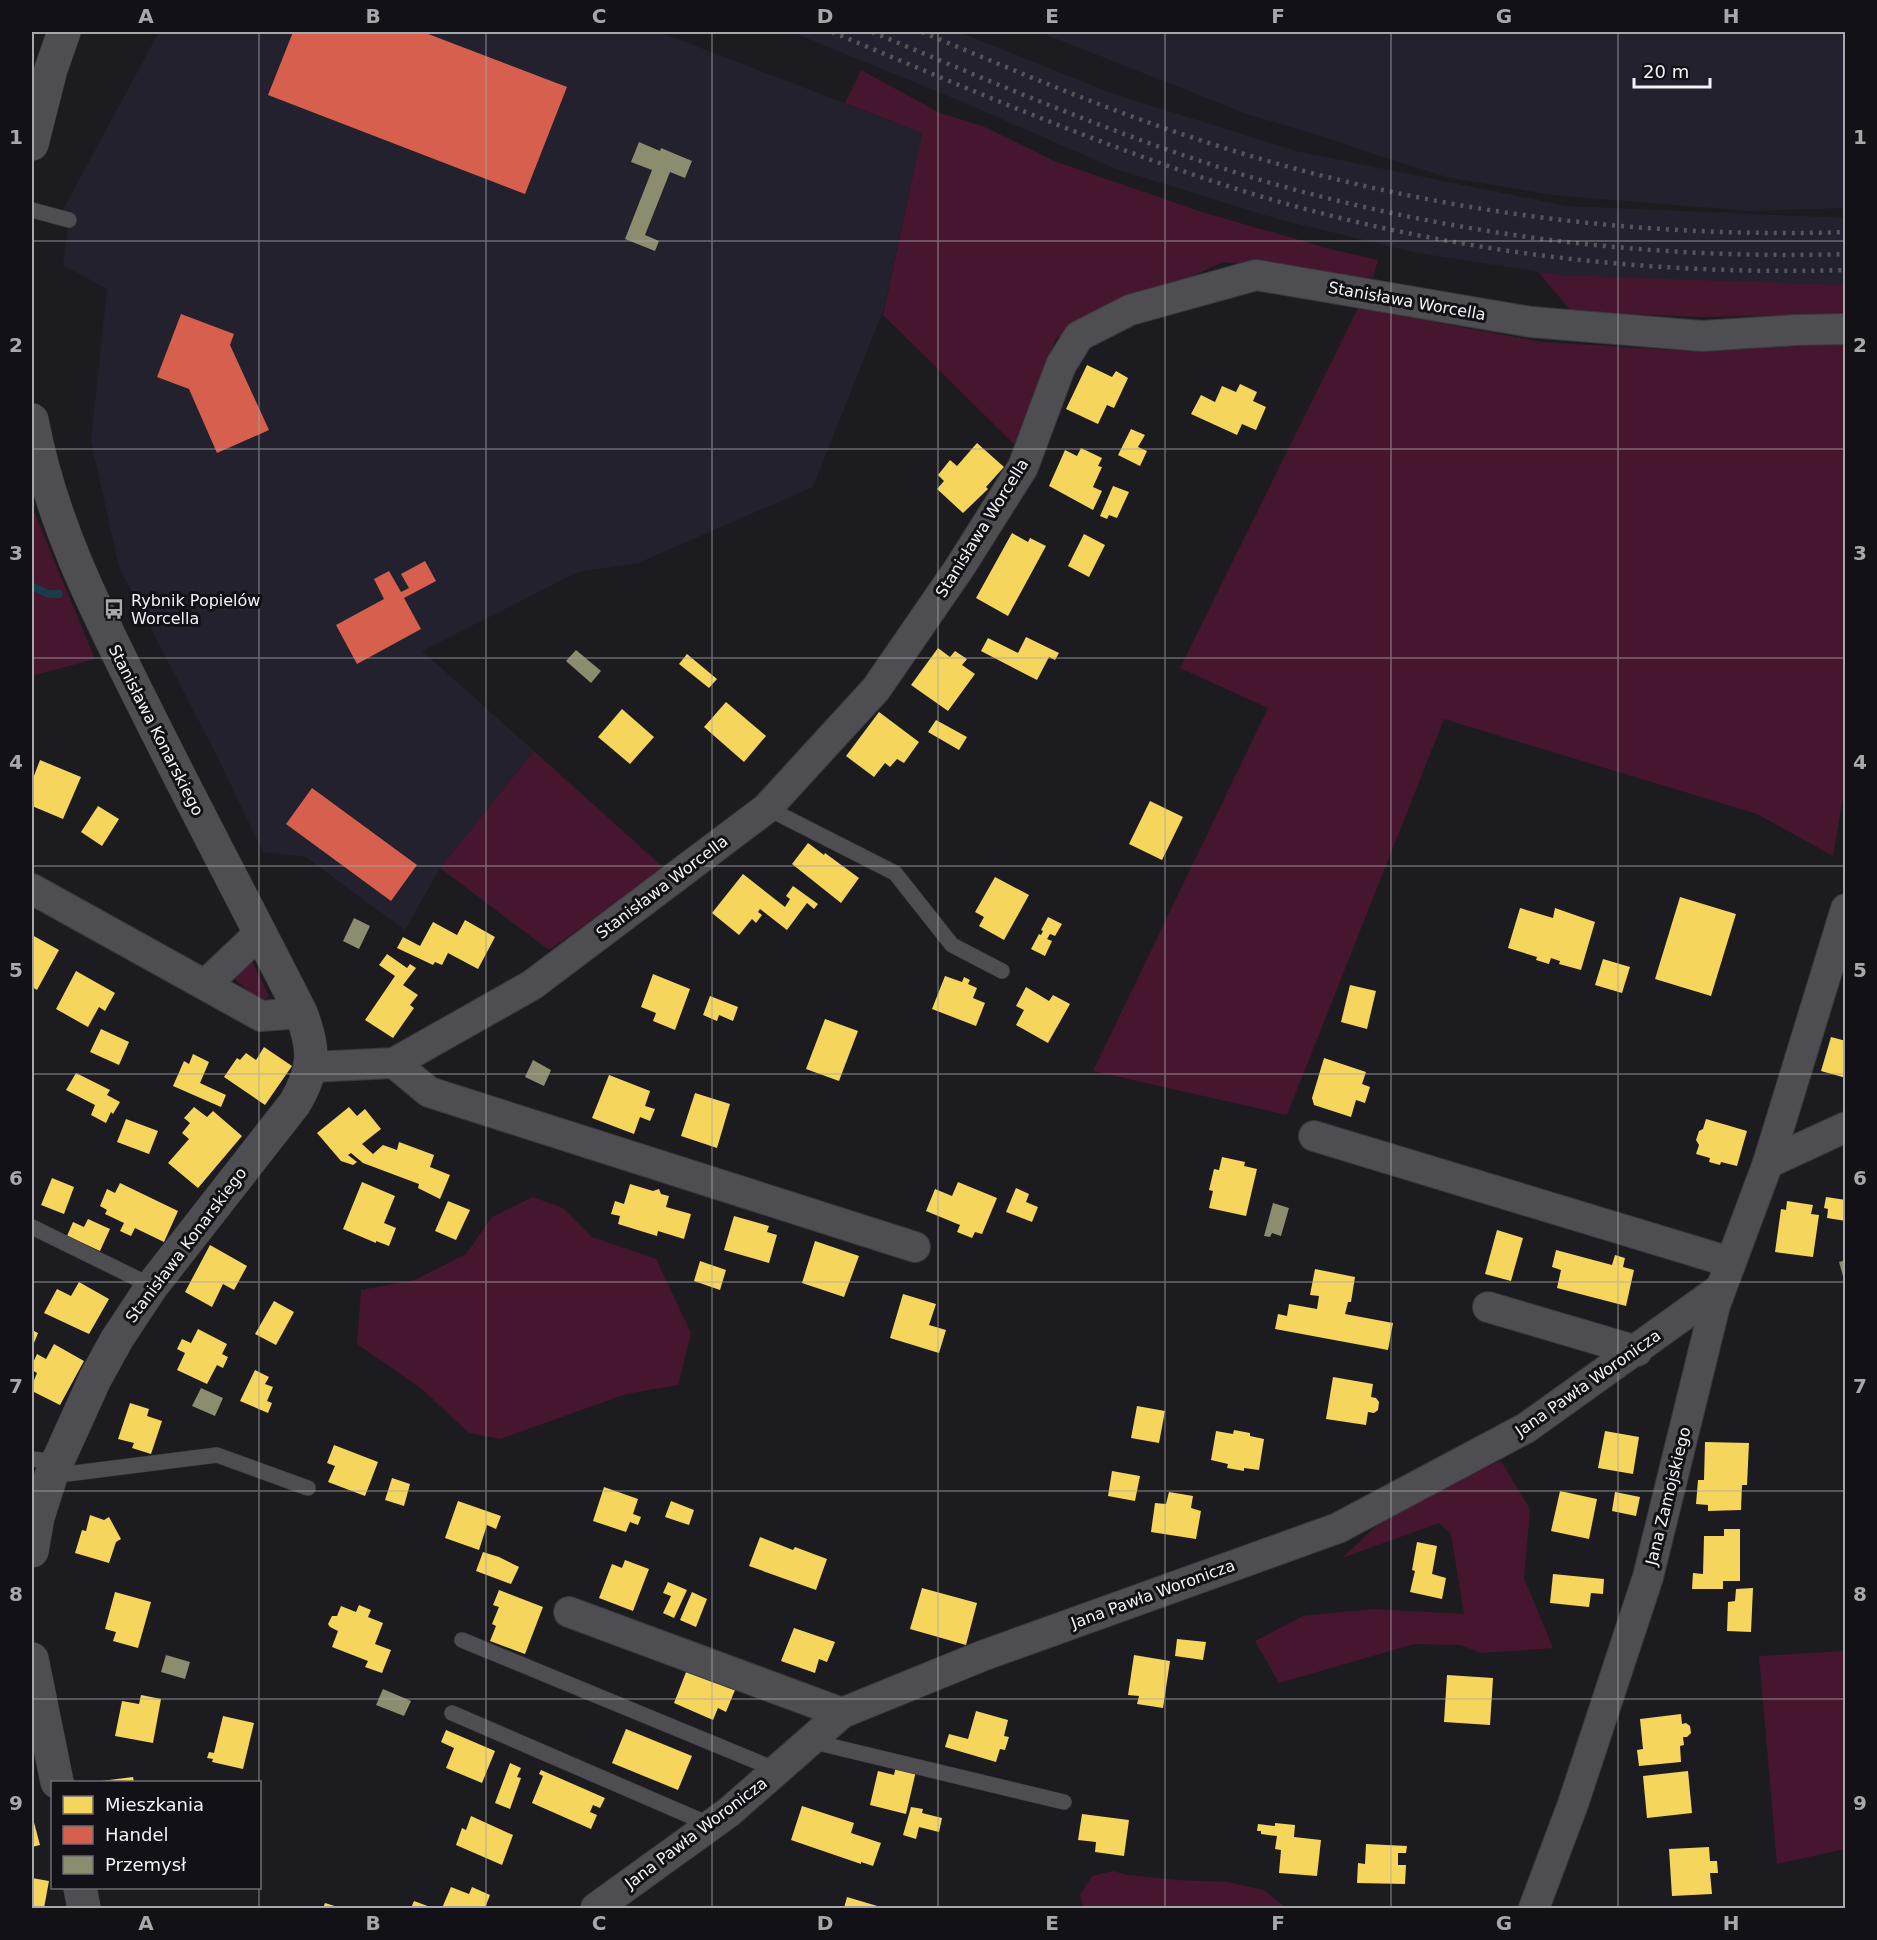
<svg xmlns="http://www.w3.org/2000/svg" width="1877" height="1940" font-family="'DejaVu Sans',sans-serif">
<rect width="100%" height="100%" fill="#1c1c20"/>
<g fill="#23212e">
<path d="M159 32H659L922 133 884 308 813 487 638 563 578 572 422 651 534 751 440 868 405 930 306 857 263 852 216 754 119 567 91 441 107 289 63 265 69 220 58 219Z"/>
<path d="M792 32H959L1114 94 1296 151 1567 206 1845 218V285L1692 287 1559 275 1418 253 1281 220 1116 169 965 103Z"/>
<path d="M1039 32H1845V208L1749 211 1552 195 1447 177 1383 157 1331 139 1247 114Z"/>
</g>
<g fill="#46152e">
<path d="M861 70 940 113 985 127 1054 161 1202 212 1334 250 1378 260 1373 278 1223 262 1056 338 1016 446 883 315 922 133 845 103Z"/>
<path d="M1538 272 1559 275 1845 285V314L1704 317 1572 312Z"/>
<path d="M1358 308 1543 342 1674 350 1845 342 1846 779 1833 856 1757 814 1444 719 1287 1115 1093 1071 1268 708 1180 668Z"/>
<path d="M32 507 95 659 32 676Z"/>
<path d="M534 751 665 869 549 950 440 868Z"/>
<path d="M252 961 269 996 265 999 256 997 236 980 238 972Z"/>
<path d="M533 1197 563 1208 592 1237 656 1259 691 1333 678 1385 626 1394 500 1439 469 1433 422 1389 357 1344 361 1290 415 1280 466 1254 492 1217Z"/>
<path d="M1501 1461 1530 1509 1524 1578 1553 1648 1481 1653 1460 1645 1414 1644 1279 1683 1255 1641 1303 1616 1373 1609 1464 1614 1451 1534 1439 1523 1342 1558 1402 1502Z"/>
<path d="M1845 1651V1849L1777 1864 1759 1656Z"/>
<path d="M1113 1871 1128 1875 1177 1880 1227 1882 1264 1890 1286 1908H1084L1080 1895 1092 1876Z"/>
</g>
<g fill="#f6d55c">
<path d="M1087 365 1112 377 1116 371 1128 378 1114 408 1107 405 1098 424 1066 409Z"/>
<path d="M1240 384 1257 392 1253 401 1266 407 1256 430 1242 424 1237 435 1191 414 1201 395 1215 402 1222 386 1236 392Z"/>
<path d="M1131 429 1145 435 1138 447 1147 451 1140 466 1118 455Z"/>
<path d="M977 443 1004 467 986 487 988 489 963 513 937 489 944 481 938 475 950 460 957 466Z"/>
<path d="M1081 448 1102 458 1098 466 1102 467 1093 487 1102 491 1093 510 1049 486 1065 450 1077 456Z"/>
<path d="M1113 486 1129 492 1117 518 1109 515 1107 519 1100 516Z"/>
<path d="M1012 533 1028 542 1030 538 1046 546 1008 616 976 598Z"/>
<path d="M1084 534 1105 545 1089 577 1068 566Z"/>
<path d="M1026 637 1059 653 1055 660 1049 657 1037 680 981 651 988 638 1018 653Z"/>
<path d="M938 648 950 657 955 651 967 659 962 665 975 674 948 711 911 685Z"/>
<path d="M687 654 717 679 709 688 679 664Z"/>
<path d="M726 702 766 736 744 762 704 727Z"/>
<path d="M622 709 654 737 630 764 598 737Z"/>
<path d="M879 712 919 742 904 763 897 759 890 767 885 763 874 777 846 756Z"/>
<path d="M936 720 967 737 959 750 928 732Z"/>
<path d="M40 760 81 777 63 819 32 806V781Z"/>
<path d="M1150 801 1183 817 1162 860 1129 844Z"/>
<path d="M98 806 119 819 102 846 81 832Z"/>
<path d="M808 843 824 855 825 853 859 878 841 903 792 864Z"/>
<path d="M743 874 785 907 790 899 786 896 793 886 818 904 814 909 807 903 787 930 760 909 758 912 762 915 756 923 752 919 739 935 712 913Z"/>
<path d="M995 877 1029 895 1004 940 979 926 984 917 975 912Z"/>
<path d="M1680 897 1736 914 1711 996 1655 979Z"/>
<path d="M1520 908 1553 918 1555 908 1595 922 1581 970 1559 964 1560 961 1551 958 1549 964 1536 960 1537 957 1508 948Z"/>
<path d="M1048 917 1062 924 1055 936 1050 934 1047 939 1052 941 1045 956 1031 949 1039 934 1041 935 1043 931 1041 930Z"/>
<path d="M465 920 495 937 478 969 448 953 442 965 435 962 433 965 397 948 403 937 420 946 433 922 457 935Z"/>
<path d="M32 935 59 950 37 990 32 987Z"/>
<path d="M387 954 407 968 410 964 416 968 403 985 418 995 410 1005 414 1008 393 1038 365 1020 395 976 379 965Z"/>
<path d="M1603 959 1630 967 1622 993 1595 985Z"/>
<path d="M76 971 115 993 105 1011 99 1007 88 1027 56 1009Z"/>
<path d="M653 974 690 989 675 1030 653 1021 656 1013 641 1007Z"/>
<path d="M945 976 962 982 964 977 970 980 968 984 977 988 973 998 985 1003 976 1026 932 1009Z"/>
<path d="M1350 985 1376 991 1367 1029 1341 1022Z"/>
<path d="M1026 987 1049 1001 1053 995 1070 1004 1048 1043 1016 1025 1024 1010 1016 1006Z"/>
<path d="M710 996 738 1007 733 1021 719 1015 717 1021 703 1015Z"/>
<path d="M825 1019 858 1031 839 1081 806 1069Z"/>
<path d="M101 1029 129 1042 119 1065 90 1052Z"/>
<path d="M1831 1037 1846 1041V1078L1821 1071Z"/>
<path d="M264 1047 292 1066 265 1105 224 1077 237 1058 240 1060 246 1053 256 1060Z"/>
<path d="M193 1054 209 1062 200 1083 226 1095 221 1107 173 1086 184 1061 189 1064Z"/>
<path d="M1324 1058 1366 1072 1362 1084 1370 1087 1365 1103 1356 1100 1351 1117 1314 1105 1312 1098Z"/>
<path d="M76 1073 110 1090 107 1095 120 1102 113 1114 111 1112 106 1123 91 1115 95 1105 66 1090Z"/>
<path d="M609 1075 650 1091 645 1106 655 1109 650 1121 640 1117 634 1134 592 1118Z"/>
<path d="M695 1093 730 1104 717 1148 681 1136Z"/>
<path d="M194 1107 207 1117 213 1111 242 1136 198 1188 168 1163 189 1139 182 1133 190 1123 184 1118Z"/>
<path d="M349 1107 357 1116 365 1109 381 1129 362 1144 373 1154 383 1145 397 1150 399 1142 434 1155 430 1167 450 1175 440 1199 418 1188 419 1184 363 1163 351 1153 348 1155 357 1162 353 1165 341 1161 317 1133Z"/>
<path d="M126 1119 158 1131 149 1154 117 1142Z"/>
<path d="M1706 1119 1747 1131 1737 1166 1721 1162 1720 1165 1709 1162 1710 1158 1696 1154 1699 1145 1696 1140 1699 1131 1703 1129Z"/>
<path d="M1222 1157 1245 1162 1244 1166 1257 1169 1246 1216 1209 1208 1213 1191 1209 1190 1214 1169 1219 1170Z"/>
<path d="M52 1178 74 1187 64 1214 41 1205Z"/>
<path d="M362 1182 395 1196 384 1223 396 1228 389 1246 376 1241V1243L343 1229Z"/>
<path d="M958 1182 997 1198 982 1234 975 1232 972 1238 957 1232 960 1225 926 1211 935 1189 952 1196Z"/>
<path d="M120 1183 178 1211 164 1242 135 1228 131 1236 120 1231 124 1223 105 1214 107 1210 100 1206 107 1189 115 1193Z"/>
<path d="M630 1184 653 1191 659 1189 661 1194 669 1196 666 1207 691 1214 684 1239 658 1231 657 1236 618 1224 620 1216 611 1214 615 1201 624 1204Z"/>
<path d="M1016 1188 1029 1194 1026 1202 1038 1207 1032 1222 1006 1212Z"/>
<path d="M1826 1197 1846 1200V1221L1827 1218 1828 1209 1824 1208Z"/>
<path d="M448 1201 470 1210 456 1240 435 1231Z"/>
<path d="M1787 1201 1813 1205 1811 1214 1819 1215 1813 1257 1775 1252 1781 1209 1786 1210Z"/>
<path d="M734 1216 769 1226 767 1232 777 1235 769 1263 724 1250Z"/>
<path d="M88 1219 110 1229 100 1251 67 1236 73 1222 84 1227Z"/>
<path d="M1497 1230 1523 1238 1511 1281 1485 1274Z"/>
<path d="M815 1241 859 1256 844 1297 802 1283Z"/>
<path d="M210 1245 247 1266 234 1290 223 1284 212 1307 185 1292Z"/>
<path d="M1556 1250 1612 1265 1615 1255 1625 1258 1623 1267 1634 1270 1626 1306 1557 1288 1561 1270 1552 1267Z"/>
<path d="M700 1261 726 1270 720 1290 694 1281Z"/>
<path d="M1315 1269 1355 1277 1351 1302H1348L1345 1314 1393 1323 1388 1350 1275 1329 1278 1314 1287 1316 1289 1304 1317 1309 1319 1296 1310 1295Z"/>
<path d="M79 1282 109 1299 89 1334 44 1313 57 1289 71 1296Z"/>
<path d="M903 1294 936 1304 929 1325 946 1330 939 1353 890 1338Z"/>
<path d="M274 1301 294 1312 276 1345 255 1334Z"/>
<path d="M198 1329 227 1344 222 1354 228 1357 223 1368 217 1365 207 1384 177 1370 185 1353 177 1349 182 1339 191 1343Z"/>
<path d="M32 1330 38 1333 32 1348Z"/>
<path d="M54 1344 84 1361 60 1405 32 1391V1385L37 1373 32 1370V1365L37 1354 46 1359Z"/>
<path d="M255 1370 269 1377 265 1384 273 1387 267 1401 272 1403 268 1413 240 1401Z"/>
<path d="M1333 1377 1373 1384 1371 1397 1376 1398 1379 1402 1378 1410 1374 1413 1368 1412 1366 1425 1326 1419Z"/>
<path d="M130 1403 149 1409 147 1416 162 1421 151 1454 132 1448 134 1443 118 1439Z"/>
<path d="M1137 1406 1165 1411 1159 1443 1131 1438Z"/>
<path d="M1234 1430 1250 1433V1436L1264 1439 1259 1470 1244 1468V1471L1227 1468 1228 1464 1211 1460 1216 1431 1233 1434Z"/>
<path d="M1605 1431 1639 1437 1633 1474 1598 1468Z"/>
<path d="M1705 1442 1749 1443 1747 1485H1742L1741 1510 1708 1511V1505L1696 1504 1698 1480H1704Z"/>
<path d="M334 1445 378 1462 365 1496 328 1482 335 1466 327 1463Z"/>
<path d="M1112 1471 1140 1476 1135 1501 1108 1496Z"/>
<path d="M392 1478 410 1484 404 1506 385 1500Z"/>
<path d="M604 1487 638 1499 633 1514 641 1517 638 1525 630 1522 626 1532 593 1521Z"/>
<path d="M1560 1491 1597 1499 1589 1539 1551 1531Z"/>
<path d="M1169 1492 1193 1496 1191 1508 1201 1511 1196 1539 1151 1532 1155 1503 1166 1504Z"/>
<path d="M1615 1492 1640 1497 1636 1516 1612 1511Z"/>
<path d="M458 1501 501 1516 496 1529 487 1525 479 1550 445 1538Z"/>
<path d="M671 1501 694 1510 689 1525 665 1517Z"/>
<path d="M90 1515 104 1520 109 1517 121 1539 116 1542 109 1563 75 1553 82 1530 86 1531Z"/>
<path d="M1724 1529H1740V1581H1723V1589H1692L1693 1573 1703 1574 1704 1536H1724Z"/>
<path d="M760 1537 793 1550 795 1547 827 1559 816 1590 749 1566Z"/>
<path d="M1417 1542 1437 1546 1432 1574 1446 1578 1442 1599 1410 1592 1415 1571 1412 1570Z"/>
<path d="M483 1552 499 1557 519 1567 511 1584 476 1571Z"/>
<path d="M625 1560 649 1569 633 1611 599 1598 612 1564 622 1568Z"/>
<path d="M1553 1574 1604 1579 1603 1594 1591 1593 1589 1607 1550 1603Z"/>
<path d="M668 1582 687 1590 674 1618 663 1613 671 1596 663 1593Z"/>
<path d="M922 1588 977 1603 966 1645 910 1629Z"/>
<path d="M1753 1588 1751 1632 1727 1631 1728 1602 1735 1601 1736 1589Z"/>
<path d="M499 1590 543 1607 525 1654 490 1641 496 1626 492 1624 499 1607 493 1605Z"/>
<path d="M115 1592 151 1602 138 1648 113 1641 116 1632 105 1629Z"/>
<path d="M692 1592 707 1599 696 1627 680 1620Z"/>
<path d="M359 1605 371 1610 368 1617 383 1623 375 1644 391 1650 382 1673 365 1667 368 1661 332 1647 338 1631 330 1627 328 1624 332 1616H337L341 1606 356 1612Z"/>
<path d="M794 1628 835 1642 827 1662 819 1659 815 1673 781 1661Z"/>
<path d="M1177 1639 1206 1642 1203 1660 1175 1656Z"/>
<path d="M1134 1655 1170 1661 1163 1708 1137 1704 1139 1696 1128 1695Z"/>
<path d="M688 1667 728 1683 727 1687 735 1690 726 1712 718 1708 713 1720 674 1703Z"/>
<path d="M1447 1675 1493 1678 1490 1725 1444 1722Z"/>
<path d="M141 1695 161 1699 153 1743 115 1736 122 1701 139 1704Z"/>
<path d="M976 1711 1008 1720 1004 1736 1009 1737 1005 1750 1000 1749 996 1762 945 1747 949 1734 968 1739Z"/>
<path d="M1681 1714 1682 1724 1686 1723 1690 1726 1691 1733 1687 1737H1683L1684 1745 1680 1746 1681 1762 1639 1766 1637 1750 1643 1749 1640 1719Z"/>
<path d="M223 1716 254 1723 243 1769 212 1762 213 1759 207 1758 209 1752 214 1753Z"/>
<path d="M626 1729 692 1756 678 1790 612 1763Z"/>
<path d="M446 1730 495 1751 482 1783 446 1768 454 1748 441 1742Z"/>
<path d="M510 1763 521 1768 517 1777 521 1778 510 1809 495 1803Z"/>
<path d="M896 1766 916 1771 906 1814 870 1805 878 1771 894 1775Z"/>
<path d="M541 1770 605 1798 600 1808 593 1805 590 1812 597 1815 591 1829 532 1803 543 1776 539 1774Z"/>
<path d="M1688 1771 1692 1813 1647 1818 1643 1776Z"/>
<path d="M133 1777 134 1782H101V1781Z"/>
<path d="M802 1806 854 1823 851 1833 881 1843 873 1866 861 1862V1864L791 1840Z"/>
<path d="M911 1807 923 1809 922 1813 942 1818 939 1832 919 1827 916 1839 903 1835Z"/>
<path d="M1082 1814 1129 1820 1124 1856 1095 1852 1096 1842 1078 1840Z"/>
<path d="M32 1815 40 1845 32 1847Z"/>
<path d="M471 1816 513 1835 502 1865 456 1845 462 1828 466 1830Z"/>
<path d="M1275 1823 1295 1825 1294 1837 1321 1840 1317 1876 1279 1873 1281 1850 1275 1849 1277 1836 1261 1834V1831H1257L1258 1824 1275 1826Z"/>
<path d="M1366 1844 1407 1846 1406 1853H1398V1865H1406L1405 1884 1357 1883 1358 1863 1365 1864Z"/>
<path d="M1709 1847 1710 1861H1717L1718 1873H1710L1712 1894 1672 1896 1669 1849Z"/>
<path d="M32 1878 49 1881 44 1908H32Z"/>
<path d="M451 1887 469 1894 472 1887 490 1895 485 1908H442Z"/>
<path d="M847 1897 884 1908H844Z"/>
<path d="M414 1901 433 1908H411Z"/>
<path d="M325 1903 341 1908H323Z"/>
</g>
<g fill="#d6604d">
<path d="M293 32H423L567 87 525 194 268 95Z"/>
<path d="M181 314 234 334 230 345 269 430 217 453 189 389 157 377Z"/>
<path d="M425 561 436 581 404 598 421 629 357 664 336 625 384 599 374 579 389 571 401 592 409 588 401 574Z"/>
<path d="M312 788 417 865 391 901 286 824Z"/>
</g>
<g fill="#8c8c6e">
<path d="M639 142 660 151 661 148 692 161 685 178 670 172 645 235 659 241 655 251 625 239 652 170 631 162Z"/>
<path d="M576 650 601 671 591 683 566 661Z"/>
<path d="M354 918 370 926 359 949 343 941Z"/>
<path d="M533 1060 551 1070 544 1086 525 1077Z"/>
<path d="M1273 1203 1289 1208 1281 1236 1272 1233 1270 1237 1264 1236Z"/>
<path d="M1846 1260V1275L1843 1276 1839 1262Z"/>
<path d="M201 1388 223 1398 215 1416 192 1406Z"/>
<path d="M166 1655 190 1662 185 1679 161 1672Z"/>
<path d="M383 1689 411 1701 404 1716 376 1705Z"/>
</g>
<g fill="none" stroke-linecap="round" stroke-linejoin="round">
<path stroke="#1a3b49" stroke-width="8" d="M32 586 48 594H59"/>
<g stroke="#39393c" stroke-width="16">
<g id="service">
<path d="M32 210 69 220"/>
<path d="M767 808 895 873 952 945 1002 971"/>
<path d="M32 1227 152 1286"/>
<path d="M32 1459 57 1462"/>
<path d="M51 1476 217 1455 308 1488"/>
<path d="M462 1640 777 1770"/>
<path d="M452 1713 711 1825"/>
<path d="M810 1741 1064 1802"/>
</g>
</g>
<g stroke="#39393c" stroke-width="32">
<g id="minor">
<path d="M32 889 261 1016 301 1013"/>
<path d="M206 984 260 933"/>
<path d="M394 1063 429 1092 915 1247"/>
<path d="M311 1067 394 1063 532 985 767 808 876 689 960 567 1023 467 1061 365 1079 336 1130 310 1256 275 1531 322 1702 336 1796 330 1846 329"/>
<path d="M1314 1136 1730 1262"/>
<path d="M1768 1163 1846 909"/>
<path d="M1488 1307 1637 1351"/>
<path d="M569 1612 842 1713"/>
<path d="M596 1908 729 1812 842 1713 982 1656 1338 1528 1526 1428 1720 1289"/>
<path d="M1534 1908 1573 1804 1648 1577 1715 1305 1768 1163 1846 1127"/>
</g>
</g>
<g stroke="#39393c" stroke-width="34">
<g id="tertiary">
<path d="M32 144 51 69 64 32"/>
<path d="M32 420C51 523 98 614 144 706 195 809 249 910 301 1013 315 1049 315 1069 295 1103L152 1286 117 1339 95 1379 51 1476 38 1517 32 1551"/>
<path d="M32 1659 57 1782"/>
<path d="M80 1888 84 1908"/>
</g>
</g>
<use href="#service" stroke="#4e4d51" stroke-width="15"/>
<use href="#minor" stroke="#4e4d51" stroke-width="30"/>
<use href="#tertiary" stroke="#4e4d51" stroke-width="33"/>
<g stroke="#56565a" stroke-width="4.5" stroke-dasharray="3 6" stroke-linecap="butt">
<path d="M832 32C966 88 1101 146 1240 190 1435 251 1642 276 1846 270"/>
<path d="M872 32C1004 87 1136 144 1274 184 1459 236 1653 260 1846 254"/>
<path d="M922 32C1015 71 1107 110 1203 141 1409 209 1629 239 1846 232"/>
</g>
</g>
<path fill="none" stroke="#a7a7ac" stroke-width="1.5" stroke-opacity="0.55" d="M259 32V1782M486 32V1908M712 32V1908M938 32V1908M1165 32V1908M1391 32V1908M1618 32V1908M32 241H1846M32 449H1846M32 658H1846M32 866H1846M32 1074H1846M32 1282H1846M32 1491H1846M32 1699H1846M259 1888V1908"/>
<defs>
<g id="bus-bare" transform="scale(1.62)"><path d="M-5-6H5V4H4V6H2V4H-2V6H-4V4H-5ZM-3.5-4V0h7V-4ZM-3.5 1.2v1.5H-2V1.2ZM2 1.2v1.5H3.5V1.2Z" fill="#a7a7ac" stroke="#121118" stroke-width="2.5" paint-order="stroke"/></g>
</defs>
<g fill-rule="evenodd">
<use href="#bus-bare" x="114" y="609"/>
</g>
<g text-anchor="middle" dominant-baseline="central" stroke-width="6" stroke-linejoin="round" paint-order="stroke">
<g font-size="16" fill="#f2f2f7" stroke="#121118">
<text transform="translate(1407 301) rotate(10)">Stanisława Worcella</text>
<text transform="translate(982 528) rotate(-58)">Stanisława Worcella</text>
<text transform="translate(156 730) rotate(63)">Stanisława Konarskiego</text>
<text transform="translate(662 887) rotate(-37)">Stanisława Worcella</text>
<text transform="translate(186 1245) rotate(-53)">Stanisława Konarskiego</text>
<text transform="translate(1588 1383) rotate(-35)">Jana Pawła Woronicza</text>
<text transform="translate(1668 1496) rotate(-76)">Jana Zamojskiego</text>
<text transform="translate(1153 1594) rotate(-20)">Jana Pawła Woronicza</text>
<text transform="translate(696 1833) rotate(-37)">Jana Pawła Woronicza</text>
</g>
<g font-size="16" fill="#f2f2f7" stroke="#121118" text-anchor="start">
<text x="131" y="600">Rybnik Popielów<tspan x="131" dy="18">Worcella</tspan></text>
</g>
</g>
<rect width="1877" height="1940" fill="none" stroke="#121118" stroke-width="66"/>
<rect x="51" y="1781" width="210" height="108" fill="#121118" stroke="#6c6b71" stroke-width="1.5"/>
<rect x="63" y="1796" width="30" height="18" fill="#f6d55c" stroke="#6c6b71" stroke-width="1.5"/>
<text x="105" y="1811" font-size="18" fill="#f2f2f7">Mieszkania</text>
<rect x="63" y="1826" width="30" height="18" fill="#d6604d" stroke="#6c6b71" stroke-width="1.5"/>
<text x="105" y="1841" font-size="18" fill="#f2f2f7">Handel</text>
<rect x="63" y="1856" width="30" height="18" fill="#8c8c6e" stroke="#6c6b71" stroke-width="1.5"/>
<text x="105" y="1871" font-size="18" fill="#f2f2f7">Przemysł</text>
<path d="M1634 78v9h76v-9" fill="none" stroke="#f2f2f7" stroke-width="3"/>
<text x="1643" y="78" font-size="18" fill="#f2f2f7" stroke="#121118" stroke-width="4.5" paint-order="stroke">20 m</text>
<rect x="33" y="33" width="1811" height="1874" fill="none" stroke="#a7a7ac" stroke-width="2"/>
<g font-size="20" text-anchor="middle" font-weight="bold" fill="#a7a7ac">
<text x="146" y="23">A</text>
<text x="373" y="23">B</text>
<text x="599" y="23">C</text>
<text x="825" y="23">D</text>
<text x="1052" y="23">E</text>
<text x="1278" y="23">F</text>
<text x="1504" y="23">G</text>
<text x="1731" y="23">H</text>
<text x="16" y="144">1</text>
<text x="1860" y="144">1</text>
<text x="16" y="352">2</text>
<text x="1860" y="352">2</text>
<text x="16" y="560">3</text>
<text x="1860" y="560">3</text>
<text x="16" y="769">4</text>
<text x="1860" y="769">4</text>
<text x="16" y="977">5</text>
<text x="1860" y="977">5</text>
<text x="16" y="1185">6</text>
<text x="1860" y="1185">6</text>
<text x="16" y="1393">7</text>
<text x="1860" y="1393">7</text>
<text x="16" y="1601">8</text>
<text x="1860" y="1601">8</text>
<text x="16" y="1810">9</text>
<text x="1860" y="1810">9</text>
<text x="146" y="1930">A</text>
<text x="373" y="1930">B</text>
<text x="599" y="1930">C</text>
<text x="825" y="1930">D</text>
<text x="1052" y="1930">E</text>
<text x="1278" y="1930">F</text>
<text x="1504" y="1930">G</text>
<text x="1731" y="1930">H</text>
</g>
</svg>
